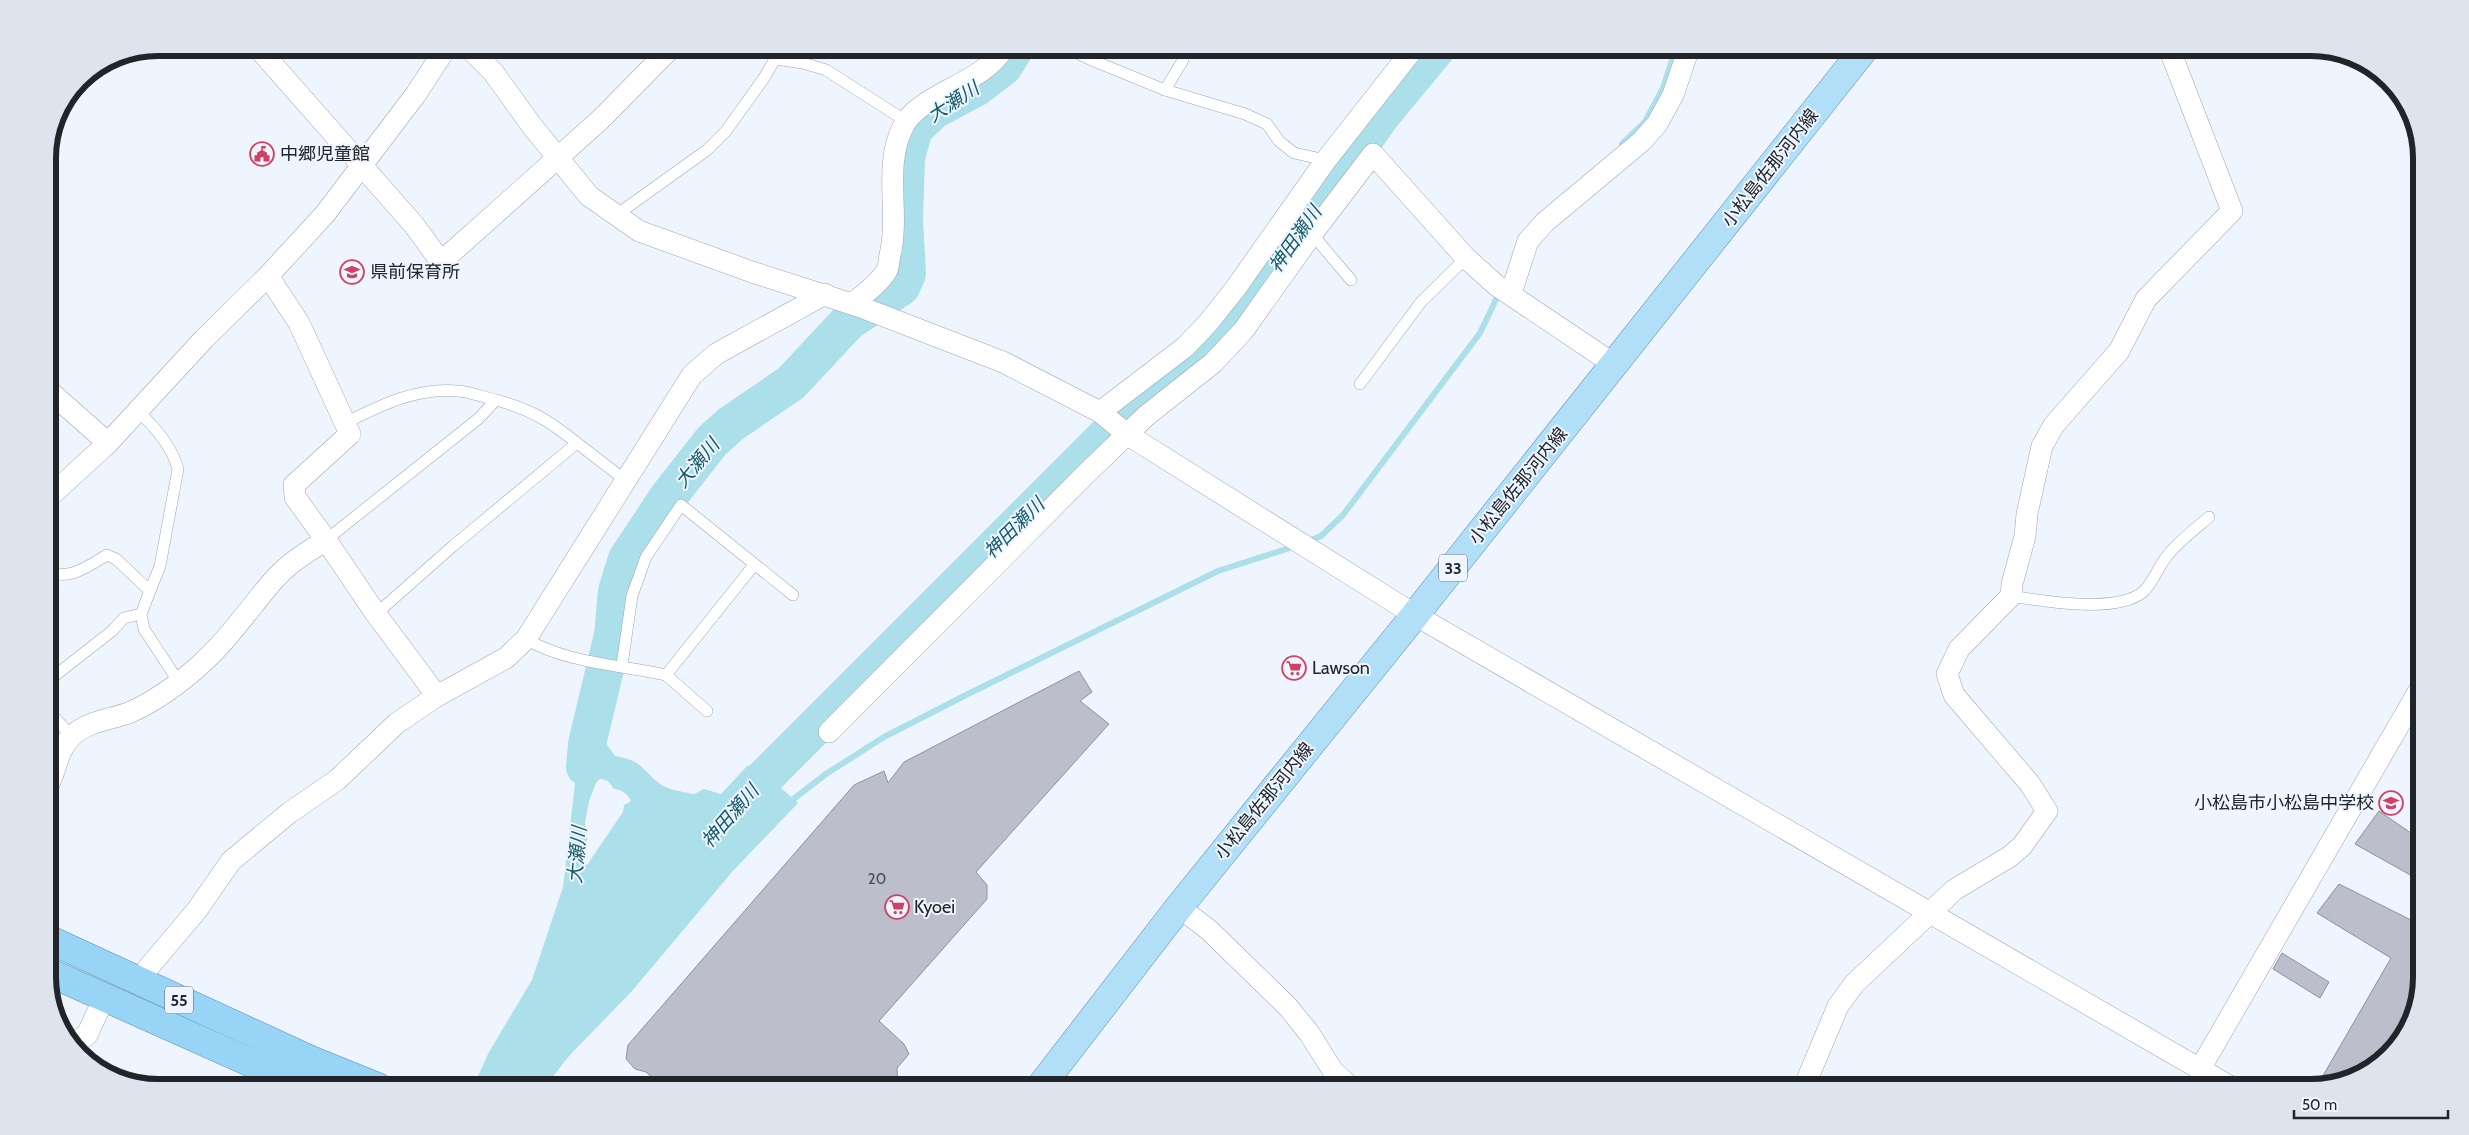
<svg xmlns="http://www.w3.org/2000/svg" width="2469" height="1135" font-family="Cabin,'Noto Sans JP',sans-serif">
<rect width="100%" height="100%" fill="#eef5fe"/>
<path fill="#abdfea" fill-rule="evenodd" d="M577 711 594 717V726L615 756C643 761 640 768 660 784 668 790 684 792 694 794L704 789 721 794 748 765 760 775 769 788H781L798 803 732 872 632 991 569 1056 545 1087H473L489 1052 532 980 563 887 576 775 573 759ZM598 778 608 781 614 789C621 789 628 794 631 801L624 805 623 812 587 865 582 863V848L587 840 585 823 589 801Z"/>
<g fill="none" stroke-linecap="round" stroke-linejoin="round">
<g stroke="#abdfea" stroke-width="6">
<path d="M1622 144 1645 122 1663 88 1676 48"/>
<path d="M1307 542 1321 536 1343 515 1480 333 1500 291"/>
<path d="M787 804 826 774 884 737 966 695 1218 571 1296 546"/>
</g>
<g stroke="#abdfea" stroke-width="38">
<path d="M585 767 587 744 613 635 617 591 627 559 668 497 712 441 731 424 791 383 848 322 901 287 907 274 904 220 906 157 914 129 934 110 977 87 1003 67 1015 48"/>
<path d="M729 817 749 793 1127 415 1197 362 1251 300 1380 117 1437 48"/>
</g>
</g>
<g fill="#bcbecb" stroke="#8f919d">
<path d="M1079 671 1092 692 1080 701 1109 724 976 872 987 885V899L879 1021 904 1044 909 1054 897 1068 898 1088H664L646 1072 635 1069 626 1059 628 1045 854 785 884 771 888 783 904 762Z"/>
<path d="M2379 811 2421 840V881L2355 844Z"/>
<path d="M2339 884 2421 925 2422 976 2413 1019 2372 1069 2317 1086 2391 958 2317 913Z"/>
<path d="M2282 953 2329 982 2320 998 2273 969Z"/>
</g>
<g fill="none" stroke-linecap="round" stroke-linejoin="round">
<g stroke="#9da5b0" stroke-width="12">
<g id="service">
<path d="M1066 48 1094 61 1165 90 1245 114 1267 124 1279 141 1294 153 1326 160"/>
<path d="M775 59 803 63 826 70 906 121"/>
<path d="M1165 90 1183 60V48"/>
<path d="M615 216 707 150 726 131 764 78 775 59 778 48"/>
<path d="M1312 234 1351 280"/>
<path d="M1360 384 1421 302 1466 258"/>
<path d="M138 411C155 427 172 446 178 469L160 566 150 591"/>
<path d="M345 423C381 405 417 387 458 391 471 392 483 397 496 400"/>
<path d="M326 540 478 419 496 400C532 410 548 420 577 443"/>
<path d="M48 567C62 586 92 564 107 555L116 559 150 591 141 614 144 629 178 681"/>
<path d="M2011 596C2043 601 2116 614 2143 592 2153 583 2158 567 2167 556 2178 542 2195 529 2209 517"/>
<path d="M376 614 453 546 577 443 625 480"/>
<path d="M526 639C566 663 621 665 666 675"/>
<path d="M622 665 632 596 646 557 681 505 793 595"/>
<path d="M48 681 112 631 124 618 141 614"/>
<path d="M48 710 71 736"/>
<path d="M707 711 666 675 754 565"/>
</g>
</g>
<g stroke="#9da5b0" stroke-width="22">
<g id="minor">
<path d="M258 48 414 225 441 262 600 120 671 48"/>
<path d="M469 48 493 72 532 126 589 196 639 231 752 272 858 306 1003 362 1100 412 1128 435 1415 615 2231 1087"/>
<path d="M268 276 299 323 350 434 294 485 295 497 326 540"/>
<path d="M1511 293 1528 241 1545 222 1642 141 1657 124 1673 95 1689 48"/>
<path d="M852 304C863 295 880 283 887 270 889 266 889 259 890 255 900 214 883 165 903 127 919 93 982 85 1004 48"/>
<path d="M48 390 108 443"/>
<path d="M1100 412 1185 347 1207 324 1235 289 1326 160 1414 48"/>
<path d="M48 498 108 443 204 339 268 276 325 214 416 94 446 48"/>
<path d="M829 732 1091 469 1146 416 1213 363 1243 331 1312 234 1373 154 1466 258 1496 285 1615 365"/>
<path d="M48 786C57 769 57 750 72 736 89 720 111 720 131 712 155 701 181 682 200 665 228 640 248 610 272 582 287 564 307 552 326 540L376 614 437 696"/>
<path d="M1179 907 1209 930 1288 1007 1309 1033 1333 1071 1350 1087"/>
<path d="M141 982 148 968 197 910 231 861 289 813 337 780 397 723 437 696 506 658 526 639 692 375 716 354 825 294"/>
<path d="M71 1044 87 1035 104 998"/>
<path d="M2200 1069 2421 687"/>
<path d="M1804 1087 1838 1006 1854 984 1954 890 2009 857 2022 846 2047 811 2030 784 1954 695 1947 674 1959 649 2011 596 2012 584 2025 536 2027 514 2042 446 2054 425 2119 351 2146 299 2232 211 2169 48"/>
</g>
</g>
<g stroke="#5e8fad" stroke-width="29">
<path id="primary" d="M1040 1087 1179 907 1415 615 1865 48"/>
</g>
<g stroke="#5e8fad" stroke-width="29">
<g id="trunk">
<path d="M48 939 311 1060 378 1087"/>
<path d="M48 972 305 1087"/>
</g>
</g>
<use href="#service" stroke="#fff" stroke-width="11"/>
<use href="#minor" stroke="#fff" stroke-width="21"/>
<use href="#primary" stroke="#b2dff8" stroke-width="28"/>
<use href="#trunk" stroke="#98d4f6" stroke-width="28"/>
</g>
<defs>
<g id="civic-ring" transform="scale(1.25)"><circle r="9.5" fill="#eef5fe" stroke="#d04163" stroke-width="1.5"/><path d="M-.6-6.5H3V-4.5H.6V-3L4-1V1h2V6H-6V1h2V-1L-.6-3ZM-1.2 2.5V6h2.4V2.5Z" fill="#d04163"/></g>
<g id="school-ring" transform="scale(1.25)"><circle r="9.5" fill="#eef5fe" stroke="#d04163" stroke-width="1.5"/><path d="M0-5L7-2L0 1L-7-2ZM-4 1L0 2.5L4 1V4Q0 6-4 4Z" fill="#d04163"/></g>
<g id="supermarket-ring" transform="scale(1.25)"><circle r="9.5" fill="#eef5fe" stroke="#d04163" stroke-width="1.5"/><path d="M-6-5.5h2.5l.6 2H6L4.5 2H-2.5L-4.4-4H-6ZM-1.5 3.2a1.3 1.3 0 1 0 .1 0ZM3 3.2a1.3 1.3 0 1 0 .1 0Z" fill="#d04163"/></g>
</defs>
<g fill-rule="evenodd">
<use href="#civic-ring" x="262" y="154"/>
<use href="#school-ring" x="352" y="272"/>
<use href="#supermarket-ring" x="1294" y="668"/>
<use href="#school-ring" x="2391" y="803"/>
<use href="#supermarket-ring" x="897" y="907"/>
</g>
<g text-anchor="middle" dominant-baseline="central" stroke-width="4" stroke-linejoin="round" paint-order="stroke">
<g font-size="15" fill="#484a51">
<text x="877" y="879">20</text>
</g>
<g fill="#eef5fe" stroke="#5e6368" stroke-width="1">
<rect x="1439" y="554.5" width="28" height="27" rx="4"/>
<rect x="165" y="986.5" width="28" height="27" rx="4"/>
</g>
<g font-size="16" font-weight="bold" fill="#212428">
<text x="1453" y="568">33</text>
<text x="179" y="1000">55</text>
</g>
<g font-size="18" fill="#212428" stroke="#eef5fe" text-anchor="start">
<text x="280" y="154">中郷児童館</text>
<text x="370" y="272">県前保育所</text>
<text x="1312" y="668">Lawson</text>
<text x="2374" y="803" text-anchor="end">小松島市小松島中学校</text>
<text x="914" y="907">Kyoei</text>
</g>
<g font-size="18" fill="#212428" stroke="#eef5fe">
<text transform="translate(1770 168) rotate(-52)">小松島佐那河内線</text>
<text transform="translate(1518 486) rotate(-51)">小松島佐那河内線</text>
<text transform="translate(1264 801) rotate(-51)">小松島佐那河内線</text>
</g>
<g font-size="19" font-style="italic" fill="#145a67" stroke="#eef5fe">
<text transform="translate(953 102) rotate(-33)">大瀬川</text>
<text transform="translate(1295 239) rotate(-55)">神田瀬川</text>
<text transform="translate(697 463) rotate(-50)">大瀬川</text>
<text transform="translate(1014 528) rotate(-45)">神田瀬川</text>
<text transform="translate(730 816) rotate(-49)">神田瀬川</text>
<text transform="translate(577 855) rotate(-85)">大瀬川</text>
</g>
</g>
<path d="M0 0H2469V1135H0ZM158 56H2311A102 102 0 0 1 2413 158V977A102 102 0 0 1 2311 1079H158A102 102 0 0 1 56 977V158A102 102 0 0 1 158 56Z" fill="#dee4ed" fill-rule="evenodd"/>
<path fill="none" stroke="#212428" stroke-width="6" d="M158 56H2311A102 102 0 0 1 2413 158V977A102 102 0 0 1 2311 1079H158A102 102 0 0 1 56 977V158A102 102 0 0 1 158 56Z"/>
<path d="M2294 1110v8h154v-8" fill="none" stroke="#212428" stroke-width="2.5"/>
<text x="2302" y="1110" font-size="15" fill="#212428" stroke="#eef5fe" stroke-width="4" paint-order="stroke">50 m</text>
</svg>
